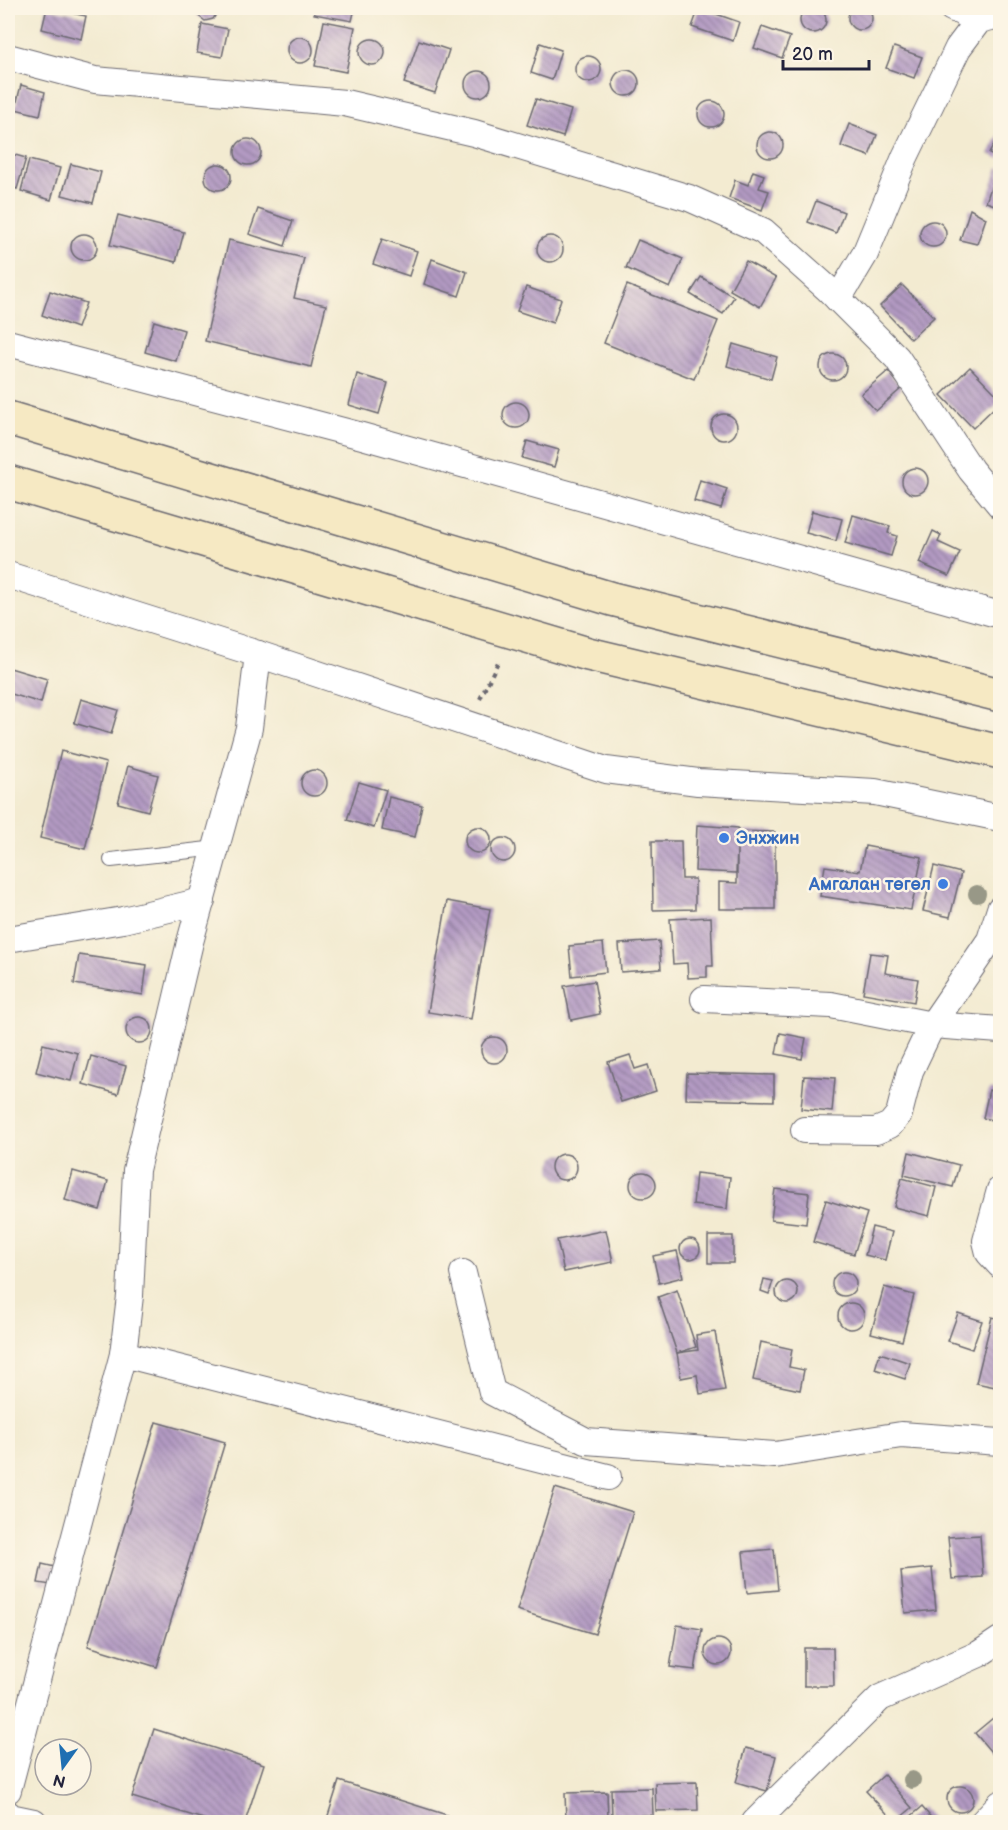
<svg xmlns="http://www.w3.org/2000/svg" width="1008" height="1830" font-family="'Balsamiq Sans',sans-serif">
<defs>
<pattern id="building-back-hatch" width="6" height="6" patternUnits="userSpaceOnUse" patternTransform="scale(1.5)"><rect width="6" height="6" fill="#b29ac2"/><path d="M-1 5l2 2M0 0l6 6M5-1l2 2" fill="none" stroke="#907d9f"/></pattern>
</defs>
<rect width="100%" height="100%" fill="#fcf5e5"/>
<filter id="ink" filterUnits="userSpaceOnUse"><feTurbulence type="fractalNoise" baseFrequency=".0167" numOctaves="2"/><feDisplacementMap in="SourceGraphic" scale="12" xChannelSelector="R" yChannelSelector="G"/><feConvolveMatrix kernelMatrix="1 2 1 2 8 2 1 2 1" color-interpolation-filters="sRGB"/></filter>
<filter id="wash" filterUnits="userSpaceOnUse"><feTurbulence type="fractalNoise" baseFrequency=".008" numOctaves="4" result="noise"/><feDisplacementMap in="SourceGraphic" scale="24" xChannelSelector="R" yChannelSelector="G"/><feGaussianBlur stdDeviation="1.35" result="paint"/><feColorMatrix in="noise" values="0 0 0 0 0 0 0 0 0 0 0 0 0 0 0 0 0 1.4 0 .05"/><feComposite in="paint" operator="in"/></filter>
<g filter="url(#wash)">
<rect width="100%" height="100%" fill="#f3ebd1"/>
<g id="blocks">
<g fill="url(#building-back-hatch)">
<circle cx="860" cy="18" r="12"/>
<circle cx="813" cy="20" r="13"/>
<path d="M47 8 86 16 81 39 42 29Z"/>
<path d="M194 8H219V10L213 19 205 21 196 14Z"/>
<path d="M315 8H355L352 21 314 14Z"/>
<path d="M699 8 739 22 733 41 692 27Z"/>
<path d="M324 21 355 27 346 72 315 66Z"/>
<path d="M202 24 228 29 222 57 197 53Z"/>
<path d="M762 27 790 37 782 58 754 48Z"/>
<circle cx="300" cy="50" r="13"/>
<circle cx="372" cy="52" r="13"/>
<path d="M419 40 449 50 435 93 404 83Z"/>
<path d="M540 43 561 50 552 80 531 73Z"/>
<path d="M894 47 922 57 914 78 886 68Z"/>
<circle cx="588" cy="69" r="13"/>
<circle cx="626" cy="83" r="13"/>
<circle cx="478" cy="84" r="13"/>
<path d="M21 85 45 92 40 115 15 109Z"/>
<path d="M536 99 571 110 563 137 527 125Z"/>
<circle cx="711" cy="114" r="13"/>
<path d="M849 124 877 135 869 156 841 146Z"/>
<circle cx="770" cy="145" r="13"/>
<path d="M999 134 1000 135V159L989 154Z"/>
<circle cx="248" cy="152" r="13"/>
<path d="M8 153 26 158 17 189 8 186Z"/>
<path d="M29 160 60 168 51 200 21 191Z"/>
<path d="M71 164 101 172 93 203 62 195Z"/>
<circle cx="218" cy="177" r="13"/>
<path d="M998 167 1000 168V207L986 202Z"/>
<path d="M753 171 764 175 759 188 769 191 762 210 729 198 735 180 748 185Z"/>
<path d="M816 201 844 212 836 233 808 222Z"/>
<path d="M258 209 293 221 285 246 249 234Z"/>
<path d="M970 209 986 218 977 244 960 240Z"/>
<path d="M118 215 184 232 176 262 110 245Z"/>
<circle cx="933" cy="234" r="13"/>
<circle cx="84" cy="247" r="13"/>
<circle cx="550" cy="249" r="13"/>
<path d="M382 239 417 251 409 276 373 264Z"/>
<path d="M229 240 304 258 294 298 326 305 311 367 205 341Z"/>
<path d="M638 240 683 259 670 288 626 268Z"/>
<path d="M432 259 467 272 459 296 424 284Z"/>
<path d="M746 261 776 278 760 307 730 290Z"/>
<path d="M701 277 734 297 723 314 690 294Z"/>
<path d="M627 285 718 321 694 379 604 343Z"/>
<path d="M902 285 934 317 911 339 880 306Z"/>
<path d="M526 287 561 299 553 323 517 311Z"/>
<path d="M50 291 86 303 77 328 42 315Z"/>
<path d="M154 321 184 330 176 361 145 352Z"/>
<path d="M733 344 777 357 771 379 727 366Z"/>
<circle cx="833" cy="367" r="13"/>
<path d="M970 367 1000 398V402L973 428 941 395Z"/>
<path d="M888 371 902 388 876 411 861 394Z"/>
<path d="M357 374 388 383 379 414 349 405Z"/>
<circle cx="516" cy="415" r="13"/>
<circle cx="724" cy="427" r="13"/>
<path d="M527 441 559 450 554 467 522 458Z"/>
<circle cx="915" cy="481" r="13"/>
<path d="M700 480 727 489 721 509 694 501Z"/>
<path d="M812 511 842 519 836 541 806 533Z"/>
<path d="M853 515 890 526 888 533 897 536 891 556 845 543Z"/>
<path d="M933 531 941 535 938 542 960 552 949 576 919 563Z"/>
<path d="M10 668 47 679 41 703 8 693V677Z"/>
<path d="M81 699 118 710 111 734 74 723Z"/>
<path d="M61 751 106 763 85 849 40 838Z"/>
<path d="M128 766 158 775 148 811 118 803Z"/>
<circle cx="314" cy="783" r="13"/>
<path d="M359 782 386 790 374 828 347 820Z"/>
<path d="M389 797 422 805 415 837 382 830Z"/>
<path d="M697 825 738 828V831L775 832V909H719V882L737 883V849L736 873 695 871Z"/>
<circle cx="478" cy="840" r="13"/>
<circle cx="503" cy="850" r="12"/>
<path d="M652 841H681L682 879H695V909L653 910Z"/>
<path d="M865 846 922 857 911 910 820 896 825 866 860 871Z"/>
<path d="M934 866 961 873 950 917 923 911Z"/>
<path d="M447 901 490 909 471 1019 428 1012Z"/>
<path d="M711 917 713 966H707V977L688 978 687 963 673 964 670 919Z"/>
<path d="M659 941 661 969 621 972 619 944Z"/>
<path d="M603 943 606 972 572 976 569 946Z"/>
<path d="M870 953 888 955 885 973 918 979 914 1002 863 993Z"/>
<path d="M79 955 147 965 143 995 74 984Z"/>
<path d="M594 981 600 1014 571 1020 564 986Z"/>
<circle cx="139" cy="1030" r="13"/>
<path d="M780 1033 806 1038 802 1059 776 1054Z"/>
<circle cx="494" cy="1050" r="13"/>
<path d="M43 1044 78 1053 71 1081 36 1072Z"/>
<path d="M630 1055 635 1069 648 1065 656 1091 621 1102 608 1062Z"/>
<path d="M91 1056 126 1066 118 1094 83 1084Z"/>
<path d="M687 1073 774 1075V1101L686 1099Z"/>
<path d="M804 1076 835 1078 832 1112 801 1109Z"/>
<path d="M989 1090 999 1093 992 1120 983 1118Z"/>
<path d="M909 1152 959 1165 953 1187 904 1175Z"/>
<circle cx="564" cy="1167" r="13"/>
<path d="M73 1171 108 1181 100 1210 65 1200Z"/>
<circle cx="643" cy="1185" r="13"/>
<path d="M696 1173 730 1177 727 1209 693 1205Z"/>
<path d="M902 1178 936 1187 929 1216 894 1207Z"/>
<path d="M775 1189 809 1193 806 1224 771 1220Z"/>
<path d="M826 1200 867 1213 854 1254 813 1242Z"/>
<path d="M872 1227 892 1232 885 1260 865 1255Z"/>
<path d="M606 1230 613 1262 564 1272 557 1240Z"/>
<rect x="708" y="1236" width="25" height="27"/>
<circle cx="690" cy="1249" r="10"/>
<path d="M677 1251 683 1277 659 1283 653 1256Z"/>
<circle cx="844" cy="1284" r="12"/>
<path d="M764 1279 773 1281 769 1294 761 1291Z"/>
<circle cx="787" cy="1292" r="11"/>
<path d="M884 1287 914 1295 902 1341 871 1333Z"/>
<path d="M677 1290 696 1347 677 1353 658 1297Z"/>
<circle cx="851" cy="1316" r="13"/>
<path d="M958 1313 982 1321 972 1349 948 1341Z"/>
<path d="M992 1317 1000 1319V1388L976 1383Z"/>
<path d="M715 1332 725 1390 700 1394 697 1375 681 1378 677 1353 698 1350 696 1335Z"/>
<path d="M761 1342 792 1349 789 1367 804 1370 800 1390 753 1380Z"/>
<path d="M880 1353 910 1363 905 1379 875 1369Z"/>
<path d="M156 1422 225 1442 157 1667 88 1646Z"/>
<path d="M555 1488 633 1512 595 1634 517 1610Z"/>
<path d="M980 1535 983 1577 952 1579 948 1537Z"/>
<path d="M774 1549 778 1590 747 1593 743 1552Z"/>
<path d="M42 1564 55 1567 51 1585 38 1583Z"/>
<path d="M932 1568 936 1610 905 1613 901 1571Z"/>
<path d="M677 1625 702 1629 695 1670 670 1667Z"/>
<circle cx="718" cy="1652" r="13"/>
<path d="M804 1648H833L834 1686H804Z"/>
<path d="M993 1718 1000 1727V1755L996 1758 975 1733Z"/>
<path d="M154 1729 264 1764 245 1822H213L132 1797Z"/>
<path d="M746 1748 776 1756 767 1791 736 1782Z"/>
<path d="M884 1775 912 1808 895 1822 866 1791Z"/>
<path d="M339 1781 450 1816 448 1822H326Z"/>
<path d="M697 1782 698 1810 656 1811 655 1783Z"/>
<circle cx="960" cy="1799" r="13"/>
<path d="M652 1788 653 1815 612 1816 611 1789Z"/>
<path d="M607 1792 608 1819 566 1820 565 1793Z"/>
<path d="M922 1807 935 1822H904Z"/>
</g>
</g>
</g>
<g filter="url(#ink)">
<use href="#blocks" fill-opacity="0" stroke="#6b6870" stroke-width="1.5"/>
<g fill="none" stroke-linecap="round" stroke-linejoin="round">
<g stroke="#6b6870" stroke-width="16">
<path id="service" d="M111 860 217 848"/>
</g>
<g stroke="#6b6870" stroke-width="28">
<g id="minor">
<path d="M952 8 979 20"/>
<path d="M8 57 95 80 345 103 474 133 689 198 763 231 828 289 897 358 971 470 1000 505"/>
<path d="M838 299 865 254 905 157 958 48 979 20 1000 15"/>
<path d="M8 343 362 436 1000 615"/>
<path d="M8 575 258 654 606 770 698 782 875 792 1000 818"/>
<path d="M8 939 123 920 202 901"/>
<path d="M704 999 831 1005 932 1025 1000 1030"/>
<path d="M804 1130 876 1131 890 1125 899 1114 910 1071 932 1025 990 940 1000 909"/>
<path d="M1000 1190 986 1241 989 1253 1000 1265"/>
<path d="M463 1273 492 1392 586 1441 775 1455 901 1435 1000 1442"/>
<path d="M123 1354 608 1477"/>
<path d="M8 1790 123 1354 130 1296 136 1170 190 942 249 728 258 654"/>
<path d="M8 1814 10 1817 34 1822"/>
<path d="M755 1822 880 1698 979 1654 1000 1640"/>
<path d="M983 1822 1000 1804"/>
</g>
</g>
<g stroke="#6b6870" stroke-width="36">
<g id="secondary">
<path d="M8 418 612 599 1000 695"/>
<path d="M8 482 588 654 1000 752"/>
</g>
</g>
<path stroke="#6b6870" stroke-width="4" stroke-dasharray="4.5 4.5" stroke-linecap="butt" d="M480 699 499 660"/>
<use href="#service" stroke="#fff" stroke-width="14"/>
<use href="#minor" stroke="#fff" stroke-width="26"/>
<use href="#secondary" stroke="#f6e9c3" stroke-width="33"/>
</g>
<g fill="#989887">
<circle cx="977" cy="894" r="9"/>
<circle cx="912" cy="1780" r="9"/>
</g>
</g>
<g fill="#3f7fe0" stroke="#fcf5e5" stroke-width="2">
<circle cx="724" cy="838" r="6"/>
<circle cx="943" cy="884" r="6"/>
</g>
<g text-anchor="middle" dominant-baseline="central" stroke-width="5" stroke-linejoin="round" paint-order="stroke">
<g font-size="18" font-weight="bold" fill="#366cbe" stroke="#fcf5e5" text-anchor="start">
<text x="736" y="838">Энхжин</text>
<text x="931" y="884" text-anchor="end">Амгалан төгөл</text>
</g>
</g>
<rect width="1008" height="1830" fill="none" stroke="#fcf5e5" stroke-width="30"/>
<g transform="translate(63 1767) rotate(195)"><circle r="28" fill="#fcf5e5" stroke="#a5a1a1" stroke-width="1.5"/>
<path d="M0-4.5L10 22L0 15L-10 22Z" fill="#1f6fb2"/>
<text y="-9" font-size="16" font-weight="bold" text-anchor="middle" fill="#22223b">N</text>
</g>
<path d="M783 60v9h86v-9" fill="none" stroke="#22223b" stroke-width="3"/>
<text x="792" y="60" font-size="18" fill="#22223b" stroke="#fcf5e5" stroke-width="4.5" paint-order="stroke">20 m</text>
</svg>
